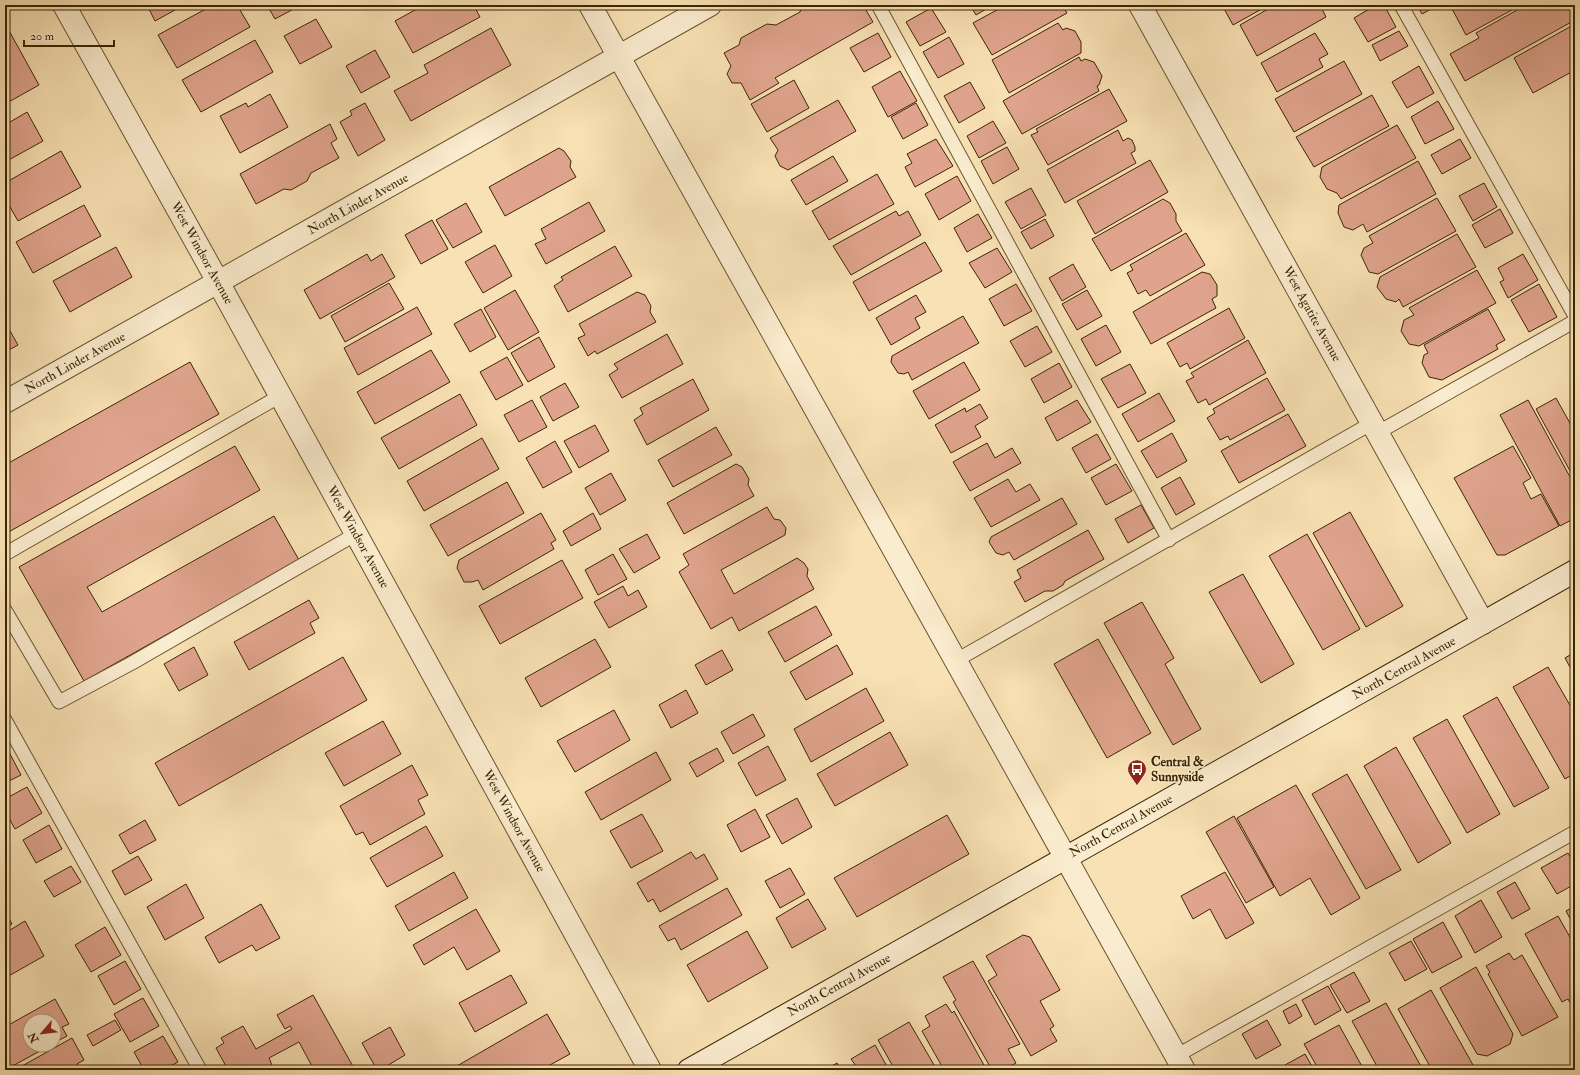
<svg xmlns="http://www.w3.org/2000/svg" width="1580" height="1075" font-family="'IM FELL Double Pica',serif">
<rect width="100%" height="100%" fill="#f8e1b4"/>
<filter id="stains"><feTurbulence type="fractalNoise" baseFrequency=".005" numOctaves="4"/><feColorMatrix values="0 0 0 0 .2 0 0 0 0 .09 0 0 0 0 .02 0 0 0 .5 -.17"/></filter>
<radialGradient id="worn" r=".72"><stop offset=".6" stop-color="#630" stop-opacity="0"/><stop offset="1" stop-color="#630" stop-opacity=".3"/></radialGradient>
<g fill="#e0a48e" stroke="#3c2502">
<path d="M147 5H184L155 21Z"/>
<path d="M213 5H237L250 27 177 68 158 35Z"/>
<path d="M267 5H301L275 19Z"/>
<path d="M424 5H477L474 6 480 17 413 53 395 21Z"/>
<path d="M802 5H863L873 22 775 78 779 83 750 100 741 83H732L727 74 731 66 724 53 739 45 741 38 767 24 776 25 800 12Z"/>
<path d="M970 5H993L976 15Z"/>
<path d="M1006 5H1062L1067 13 992 55 973 23Z"/>
<path d="M1222 5H1269L1233 25Z"/>
<path d="M1275 5H1320L1326 17 1257 56 1240 25Z"/>
<path d="M1376 5H1384L1396 27 1368 42 1354 18Z"/>
<path d="M1417 5H1438L1422 14Z"/>
<path d="M1450 5H1521L1466 35Z"/>
<path d="M1526 5H1575V20L1465 81 1450 54 1479 38 1476 33Z"/>
<path d="M931 8 946 32 920 46 906 22Z"/>
<path d="M316 19 332 47 300 64 284 36Z"/>
<path d="M1058 23 1063 30 1066 28 1075 31 1081 42V53L1009 93 992 60Z"/>
<path d="M1575 24V70L1533 93 1514 58Z"/>
<path d="M5 27H7L39 85 5 104Z"/>
<path d="M491 28 511 65 411 121 394 91 428 73 424 65Z"/>
<path d="M1399 31 1408 46 1380 61 1372 45Z"/>
<path d="M878 33 891 57 864 72 850 48Z"/>
<path d="M1315 33 1328 54 1319 59 1323 67 1277 92 1261 63Z"/>
<path d="M949 37 964 64 938 78 923 52Z"/>
<path d="M255 40 273 72 201 112 182 80Z"/>
<path d="M375 50 390 77 361 93 346 66Z"/>
<path d="M1079 57 1081 61 1085 59 1094 62 1102 76 1099 85 1097 86 1099 91 1022 134 1003 101Z"/>
<path d="M1344 61 1362 94 1294 132 1275 99Z"/>
<path d="M1419 66 1434 93 1407 108 1392 82Z"/>
<path d="M900 71 917 101 888 117 872 87Z"/>
<path d="M794 80 809 108 767 132 751 104Z"/>
<path d="M970 82 985 108 959 123 944 96Z"/>
<path d="M1109 89 1127 121 1048 165 1031 135 1038 132 1036 129Z"/>
<path d="M270 94 288 127 240 153 220 116 246 103 248 107Z"/>
<path d="M1372 95 1389 126 1314 167 1296 137Z"/>
<path d="M838 100 856 131 788 170 780 166 775 156 778 150 770 138Z"/>
<path d="M1438 101 1454 129 1425 144 1411 117Z"/>
<path d="M365 103 385 140 358 156 340 122 352 115 350 111Z"/>
<path d="M916 103 928 125 903 139 891 117Z"/>
<path d="M27 112 43 141 5 162V125Z"/>
<path d="M993 121 1006 143 979 158 967 136Z"/>
<path d="M330 124 337 139 331 143 339 158 311 173 307 181 291 190 284 189 256 204 240 174Z"/>
<path d="M1397 125 1416 158 1341 199 1337 193 1327 189 1320 177 1322 167Z"/>
<path d="M1118 130 1123 141 1128 138 1132 140 1135 147V151L1131 153 1136 163 1065 203 1047 170Z"/>
<path d="M936 139 953 166 915 187 905 167 912 163 907 154Z"/>
<path d="M1460 139 1471 158 1442 174 1431 155Z"/>
<path d="M1007 147 1019 169 993 184 981 161Z"/>
<path d="M559 148 564 151 571 161 570 167 576 177 505 216 489 187Z"/>
<path d="M61 151 81 187 18 221 5 198V183Z"/>
<path d="M833 156 848 181 806 205 791 180Z"/>
<path d="M1150 160 1168 192 1095 234 1077 201Z"/>
<path d="M1418 161 1436 194 1367 232 1363 224 1353 230 1344 227 1338 213 1339 205Z"/>
<path d="M877 174 894 204 829 240 812 211Z"/>
<path d="M957 176 971 201 939 220 925 194Z"/>
<path d="M1484 183 1497 207 1473 221 1459 196Z"/>
<path d="M1031 188 1046 215 1021 229 1005 202Z"/>
<path d="M1437 198 1456 231 1378 274 1369 272 1361 255 1364 248 1373 243 1369 236Z"/>
<path d="M1163 199 1170 203 1176 214V221L1182 231 1111 271 1092 239Z"/>
<path d="M589 202 605 231 546 264 535 244 546 239 541 229Z"/>
<path d="M466 203 482 232 453 248 436 220Z"/>
<path d="M84 205 101 236 33 273 16 242Z"/>
<path d="M1500 209 1513 233 1485 248 1472 225Z"/>
<path d="M896 211 899 216 908 211 921 235 851 275 833 246Z"/>
<path d="M978 214 992 238 967 252 954 228Z"/>
<path d="M1045 219 1054 236 1031 249 1021 232Z"/>
<path d="M432 220 448 249 421 264 405 235Z"/>
<path d="M1186 233 1205 265 1150 296 1146 290 1138 294 1127 273 1133 270 1130 265Z"/>
<path d="M1457 234 1476 267 1403 307 1399 299 1396 302 1386 299 1377 287 1380 277Z"/>
<path d="M925 242 942 271 869 311 853 282Z"/>
<path d="M495 245 512 276 483 293 465 262Z"/>
<path d="M615 246 632 276 568 312 554 286 563 280 561 277Z"/>
<path d="M116 247 132 277 70 312 53 281Z"/>
<path d="M997 248 1012 272 985 288 969 263Z"/>
<path d="M367 254 371 261 382 254 395 277 320 319 304 290Z"/>
<path d="M1523 254 1538 280 1508 298 1500 282 1504 280 1498 268Z"/>
<path d="M1073 264 1086 287 1062 301 1049 278Z"/>
<path d="M1477 270 1496 303 1419 346 1409 344 1401 331 1404 320 1414 315 1409 308Z"/>
<path d="M1202 272 1210 274 1217 285V296L1212 299 1216 308 1151 344 1133 312Z"/>
<path d="M389 283 404 309 345 342 331 316Z"/>
<path d="M1016 284 1032 311 1004 326 989 299Z"/>
<path d="M1539 284 1557 317 1529 332 1511 300Z"/>
<path d="M515 290 539 332 508 350 484 308Z"/>
<path d="M1087 290 1102 316 1077 330 1062 304Z"/>
<path d="M637 292 645 295 651 306 650 312 656 322 597 354 595 351 588 356 578 338 585 335 579 324Z"/>
<path d="M916 295 926 312 915 318 920 328 891 345 876 318Z"/>
<path d="M417 307 432 334 358 375 344 348Z"/>
<path d="M1229 308 1245 338 1190 369 1187 363 1180 367 1167 343Z"/>
<path d="M481 309 496 337 470 352 454 324Z"/>
<path d="M1488 309 1505 340 1496 345 1498 349 1442 380 1429 377 1422 363 1424 355 1428 353 1424 345Z"/>
<path d="M963 316 979 343 912 380 908 372 904 374 898 373 891 362 892 356Z"/>
<path d="M5 322 18 345 5 352Z"/>
<path d="M1106 325 1121 352 1096 366 1081 339Z"/>
<path d="M1037 326 1052 352 1025 367 1010 341Z"/>
<path d="M667 334 683 364 622 398 609 375 618 369 614 364Z"/>
<path d="M539 337 555 367 528 382 511 353Z"/>
<path d="M1248 340 1266 373 1209 405 1206 399 1198 403 1186 381 1194 377 1191 373Z"/>
<path d="M431 350 450 382 375 424 357 392Z"/>
<path d="M507 357 523 385 496 400 480 372Z"/>
<path d="M190 362 219 414 5 534V465Z"/>
<path d="M964 362 980 390 929 419 913 391Z"/>
<path d="M1059 363 1072 387 1044 403 1031 379Z"/>
<path d="M1130 364 1146 393 1118 408 1101 379Z"/>
<path d="M1267 378 1285 410 1230 440 1228 436 1220 440 1207 418 1215 413 1213 409Z"/>
<path d="M693 379 709 410 647 445 634 420 643 414 640 408Z"/>
<path d="M565 383 579 407 553 421 540 397Z"/>
<path d="M1159 393 1175 421 1138 442 1122 414Z"/>
<path d="M460 394 477 425 399 469 381 438Z"/>
<path d="M1556 398 1571 425 1575 423V480L1536 409Z"/>
<path d="M532 400 547 427 519 442 504 415Z"/>
<path d="M1077 400 1091 422 1057 441 1045 418Z"/>
<path d="M1528 400 1575 486V518L1560 526 1500 415Z"/>
<path d="M980 404 988 418 975 426 981 437 951 453 935 425 965 408 966 412Z"/>
<path d="M1288 414 1306 446 1239 483 1221 451Z"/>
<path d="M595 425 609 451 579 468 564 441Z"/>
<path d="M716 427 732 455 673 487 658 460Z"/>
<path d="M1172 433 1187 461 1157 478 1141 451Z"/>
<path d="M1097 434 1111 459 1086 473 1072 448Z"/>
<path d="M482 438 499 469 424 511 407 481Z"/>
<path d="M555 441 572 472 543 488 526 458Z"/>
<path d="M987 443 995 458 1012 448 1021 463 970 491 953 462Z"/>
<path d="M235 446 260 490 87 587 102 612 274 516 299 560 84 681 19 567Z"/>
<path d="M1513 446 1531 478 1523 483 1531 499 1541 494 1559 526 1505 555H1497L1454 478Z"/>
<path d="M736 464 742 467 749 479 748 485 754 496 684 534 667 503Z"/>
<path d="M1116 464 1132 491 1106 505 1091 478Z"/>
<path d="M611 473 626 500 600 515 585 488Z"/>
<path d="M1180 477 1195 504 1176 515 1161 488Z"/>
<path d="M1008 479 1016 492 1030 484 1040 500 991 527 974 498Z"/>
<path d="M507 482 524 513 448 556 430 525Z"/>
<path d="M1062 498 1077 524 1014 560 1009 552 1003 555 996 553 989 542 991 537Z"/>
<path d="M1141 505 1154 528 1128 543 1115 519Z"/>
<path d="M767 507 774 519 780 520 786 528 785 535 721 570 734 594 797 558 804 563 808 569 807 576 814 589 739 631 732 617 711 629 679 572 689 565 683 554Z"/>
<path d="M1350 512 1403 606 1366 627 1313 533Z"/>
<path d="M541 513 556 540 551 543 554 549 483 590 478 580 472 582H464L457 568 459 560Z"/>
<path d="M593 513 601 529 571 546 563 531Z"/>
<path d="M1088 530 1104 559 1065 581 1063 585 1053 591H1045L1025 602 1014 582 1021 578 1017 570Z"/>
<path d="M647 534 660 558 634 573 619 549Z"/>
<path d="M1307 534 1360 629 1323 650 1269 556Z"/>
<path d="M613 554 627 579 598 595 585 570Z"/>
<path d="M562 560 583 598 500 644 479 606Z"/>
<path d="M1243 574 1294 664 1261 683 1209 592Z"/>
<path d="M623 586 628 596 638 590 647 607 609 628 594 602Z"/>
<path d="M309 600 319 618 310 623 315 633 249 670 234 642Z"/>
<path d="M1142 602 1174 658 1165 664 1201 729 1173 745 1104 623Z"/>
<path d="M816 606 832 635 785 662 768 632Z"/>
<path d="M595 639 611 667 541 707 525 678Z"/>
<path d="M1098 639 1151 733 1107 758 1054 664Z"/>
<path d="M837 645 853 674 806 700 790 672Z"/>
<path d="M194 647 208 675 179 691 164 664Z"/>
<path d="M722 650 733 670 706 685 695 665Z"/>
<path d="M1575 652V676L1565 658Z"/>
<path d="M343 657 367 700 179 806 155 763Z"/>
<path d="M1548 667 1575 714V773L1565 779 1513 687Z"/>
<path d="M866 688 884 721 811 762 794 729Z"/>
<path d="M686 690 698 713 671 728 659 705Z"/>
<path d="M1497 697 1549 788 1514 807 1463 716Z"/>
<path d="M614 710 630 740 575 772 557 741Z"/>
<path d="M753 714 765 736 733 754 721 732Z"/>
<path d="M1447 719 1500 814 1467 833 1413 738Z"/>
<path d="M383 721 401 754 344 786 325 753Z"/>
<path d="M890 732 908 765 835 806 817 774Z"/>
<path d="M768 746 786 780 756 796 738 763Z"/>
<path d="M1396 747 1451 843 1418 863 1364 766Z"/>
<path d="M717 748 724 761 697 777 689 763Z"/>
<path d="M9 752 21 775 5 783V754Z"/>
<path d="M656 752 671 780 601 820 585 792Z"/>
<path d="M412 765 428 795 418 800 425 814 370 845 363 832 356 835 340 806Z"/>
<path d="M1347 774 1401 870 1366 889 1312 794Z"/>
<path d="M1296 785 1360 898 1331 915 1310 878 1280 896 1237 818Z"/>
<path d="M27 787 42 813 15 829 5 811V799Z"/>
<path d="M797 798 812 827 782 844 766 815Z"/>
<path d="M755 809 770 837 741 852 727 825Z"/>
<path d="M642 814 663 851 631 868 610 831Z"/>
<path d="M947 815 969 854 857 917 834 878Z"/>
<path d="M1234 816 1274 887 1246 903 1206 832Z"/>
<path d="M145 820 156 840 130 854 119 835Z"/>
<path d="M49 825 62 849 36 863 23 840Z"/>
<path d="M426 826 443 856 387 887 370 858Z"/>
<path d="M691 852 696 859 704 854 718 879 660 912 653 899 648 902 637 883Z"/>
<path d="M1568 853 1575 865V884L1557 894 1541 868Z"/>
<path d="M138 856 152 880 125 895 112 871Z"/>
<path d="M71 866 81 882 54 897 44 881Z"/>
<path d="M790 868 805 894 780 908 765 881Z"/>
<path d="M454 872 468 898 409 931 395 906Z"/>
<path d="M1225 872 1254 923 1226 939 1210 909 1193 919 1181 896Z"/>
<path d="M1515 882 1530 909 1512 919 1497 892Z"/>
<path d="M186 884 204 918 165 940 147 907Z"/>
<path d="M727 888 742 915 681 950 675 938 668 941 659 926Z"/>
<path d="M808 899 826 929 792 948 776 918Z"/>
<path d="M1481 900 1502 937 1475 953 1455 916Z"/>
<path d="M261 904 280 938 256 951 252 945 219 963 205 937Z"/>
<path d="M1575 906V928L1566 911Z"/>
<path d="M476 909 500 951 467 970 454 947 424 965 413 945Z"/>
<path d="M5 911 12 924 5 928Z"/>
<path d="M1558 916 1575 946V1006L1573 1008 1568 999 1562 1002 1525 934Z"/>
<path d="M25 921 44 956 5 978V933Z"/>
<path d="M1443 922 1462 957 1432 973 1413 939Z"/>
<path d="M105 927 121 955 91 972 75 945Z"/>
<path d="M747 931 768 968 708 1002 687 965Z"/>
<path d="M1023 935 1030 937 1060 990 1040 1001 1054 1026 1050 1029 1057 1041 1031 1056 988 981 997 975 986 956Z"/>
<path d="M1411 941 1427 969 1405 981 1389 953Z"/>
<path d="M1509 953 1514 960 1522 955 1558 1017 1522 1036 1488 974 1490 972 1486 966Z"/>
<path d="M125 961 141 989 114 1005 98 976Z"/>
<path d="M973 961 1020 1044 1008 1049 1016 1063 1003 1070H992L953 1002 956 1000 943 977Z"/>
<path d="M1476 967 1513 1034 1510 1044 1487 1056 1477 1054 1440 988Z"/>
<path d="M1354 972 1370 1001 1347 1013 1330 985Z"/>
<path d="M511 975 527 1003 475 1032 459 1003Z"/>
<path d="M1328 986 1341 1010 1315 1025 1302 1000Z"/>
<path d="M1431 990 1473 1065 1464 1070H1432L1398 1009Z"/>
<path d="M313 995 355 1070H314L299 1042 269 1058 274 1070H228L216 1048 224 1043 221 1038 243 1026 256 1049 292 1029 290 1026 285 1029 277 1015Z"/>
<path d="M143 998 159 1026 130 1042 114 1014Z"/>
<path d="M55 999 69 1024 62 1027 67 1036 54 1043V1021H30V1045H51L5 1070V1027Z"/>
<path d="M1386 1003 1423 1070H1379L1352 1021Z"/>
<path d="M946 1004 952 1013 954 1011 985 1067 978 1070H944L922 1031 930 1026 925 1016Z"/>
<path d="M1296 1004 1302 1016 1289 1024 1283 1011Z"/>
<path d="M547 1014 570 1054 541 1070H450Z"/>
<path d="M115 1020 121 1030 93 1046 87 1035Z"/>
<path d="M1267 1020 1281 1045 1256 1059 1242 1034Z"/>
<path d="M909 1022 937 1070H895L878 1040Z"/>
<path d="M1339 1025 1364 1070H1319L1304 1044Z"/>
<path d="M390 1027 405 1055 380 1070H377L362 1043Z"/>
<path d="M163 1036 178 1062 163 1070H144L134 1052Z"/>
<path d="M72 1038 84 1060 77 1064 81 1070H15Z"/>
<path d="M875 1045 889 1070H851L856 1066 851 1059Z"/>
<path d="M1305 1054 1314 1070H1288L1285 1065Z"/>
<path d="M837 1063 841 1070H825Z"/>
</g>
<g fill="none" stroke-linecap="round" stroke-linejoin="round">
<g stroke="#6b542e" stroke-width="15">
<g id="service">
<path d="M878 5 1169 540"/>
<path d="M1401 5 1575 316"/>
<path d="M1377 433 1575 321"/>
<path d="M5 554 280 396"/>
<path d="M5 610 59 702 132 663 356 534"/>
<path d="M955 661 1372 423"/>
<path d="M5 720 200 1070"/>
<path d="M1176 1056 1575 832"/>
</g>
</g>
<g stroke="#6b542e" stroke-width="24">
<g id="minor">
<path d="M64 5 201 251 650 1070"/>
<path d="M1140 5 1483 623"/>
<path d="M5 402 710 5"/>
</g>
</g>
<g stroke="#6b542e" stroke-width="24">
<path id="tertiary" d="M590 5 1184 1070"/>
</g>
<g stroke="#3c2502" stroke-width="24">
<path id="secondary" d="M689 1070 1575 571"/>
</g>
<use href="#service" stroke="#faecce" stroke-width="13"/>
<use href="#minor" stroke="#faecce" stroke-width="22"/>
<use href="#tertiary" stroke="#faecce" stroke-width="22"/>
<use href="#secondary" stroke="#faecce" stroke-width="22"/>
</g>
<defs>
<g id="bus-pin" transform="scale(1)"><path d="M0 17L-7.5 6A9.5 9.5 0 1 1 7.5 6Z" fill="#8f2418" stroke="#faecce"/><path d="M-5-6H5V4H4V6H2V4H-2V6H-4V4H-5ZM-3.5-4V0h7V-4ZM-3.5 1.2v1.5H-2V1.2ZM2 1.2v1.5H3.5V1.2Z" fill="#fff"/></g>
</defs>
<g fill-rule="evenodd">
<use href="#bus-pin" x="1137" y="769"/>
</g>
<g text-anchor="middle" dominant-baseline="central" stroke-width="3" stroke-linejoin="round" paint-order="stroke">
<g font-size="13" fill="#3c2502" stroke="#faecce">
<text transform="translate(358 204) rotate(-29)">North Linder Avenue</text>
<text transform="translate(202 253) rotate(61)">West Windsor Avenue</text>
<text transform="translate(1312 314) rotate(61)">West Agatite Avenue</text>
<text transform="translate(75 363) rotate(-29)">North Linder Avenue</text>
<text transform="translate(358 537) rotate(61)">West Windsor Avenue</text>
<text transform="translate(1404 668) rotate(-29)">North Central Avenue</text>
<text transform="translate(514 821) rotate(61)">West Windsor Avenue</text>
<text transform="translate(1121 826) rotate(-29)">North Central Avenue</text>
<text transform="translate(839 985) rotate(-29)">North Central Avenue</text>
</g>
<g font-size="13" font-weight="bold" fill="#3c2502" stroke="#faecce" text-anchor="start">
<text x="1151" y="762">Central &amp;<tspan x="1151" dy="15">Sunnyside</tspan></text>
</g>
</g>
<rect width="1580" height="1075" fill="none" stroke="#f8e1b4" stroke-width="20"/>
<rect x="6" y="6" width="1568" height="1063" fill="none" stroke="#3c2502" stroke-width="2"/>
<rect x="10" y="10" width="1560" height="1055" fill="none" stroke="#3c2502"/>
<g transform="translate(42 1033) rotate(242)"><circle r="19" fill="#faecce" stroke="#ae9c7c"/>
<path d="M0-3L7 15L0 10L-7 15Z" fill="#8f2418"/>
<text y="-6" font-size="11" font-weight="bold" text-anchor="middle" fill="#3c2502">N</text>
</g>
<path d="M24 40v6h90v-6" fill="none" stroke="#3c2502" stroke-width="2"/>
<text x="30" y="40" font-size="12" fill="#3c2502" stroke="#faecce" stroke-width="3" paint-order="stroke">20 m</text>
<rect width="100%" height="100%" filter="url(#stains)"/>
<rect width="100%" height="100%" fill="url(#worn)"/>
</svg>
